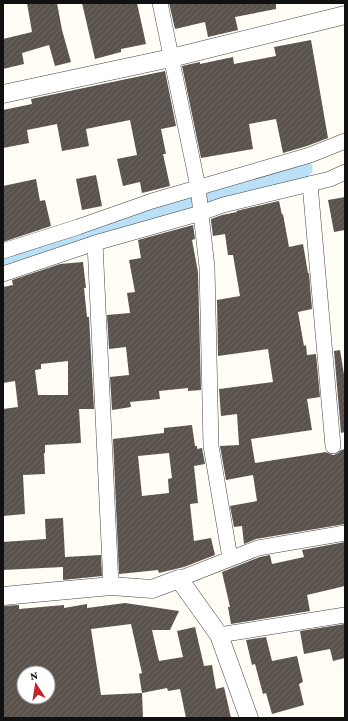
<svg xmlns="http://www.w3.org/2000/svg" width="348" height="721" font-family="'Crimson Pro',serif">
<defs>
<pattern id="building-hatch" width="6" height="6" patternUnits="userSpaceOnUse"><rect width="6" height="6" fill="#5a524d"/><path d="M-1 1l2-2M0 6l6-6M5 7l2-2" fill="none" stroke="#6d6662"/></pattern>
</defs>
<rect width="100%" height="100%" fill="#fffdf5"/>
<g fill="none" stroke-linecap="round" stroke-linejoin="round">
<path stroke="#b9e0f7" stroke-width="17" d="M3 263 164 211 304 169"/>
</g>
<g fill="url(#building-hatch)" fill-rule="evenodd">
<path d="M27 3H57L62 30 71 62 55 66 49 45 22 53 24 64 3 69V39L32 32Z"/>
<path d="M82 3H137L146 44 121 49V52L95 59Z"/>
<path d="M169 3H276V9L235 17 238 30 208 37 205 22 175 29Z"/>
<path d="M311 40 328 138 307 146 283 153 276 119 249 124 253 149 201 158 182 66 200 62V64L233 57 234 64 276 56 274 47Z"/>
<path d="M165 71 176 126 161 129 166 154H163L170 186 142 193 140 182 123 186 117 159 137 155 130 120 86 129 89 146 62 151 57 124 27 130 29 143 3 148V110L32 104 31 99Z"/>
<path d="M96 175 102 206 82 210 76 179Z"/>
<path d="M36 179 40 201 45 200 51 226 3 242V186Z"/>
<path d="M345 197V230L334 232 328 200Z"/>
<path d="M279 201 282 215 283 214 289 247 303 244 308 273H309L312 309 298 312 304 346 306 345 307 355 316 354 320 397 307 399 312 430 251 439 255 463 326 452 330 454 334 455 338 453 341 450 345 449V524L256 539 244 544 242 526 234 527 230 506 257 501 253 475 226 480 220 446 239 445 237 414 221 416 219 389 273 382 268 349 218 356 217 300 240 296 233 255H228L225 234 213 236 211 221V219L222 215 237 212 236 211Z"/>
<path d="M193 225 195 239 192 240 198 272 201 390 188 391V388L159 391 160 399 130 402 131 407 112 410 110 377 129 375 126 347 109 349 107 315 130 313 127 293 135 292 129 260 141 258 138 240Z"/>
<path d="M83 262 86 288H84L87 317H89L94 409H79L81 443 45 445V453H44L45 474 23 475 25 514 3 516V409L18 407 15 381 3 383V287L13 285 12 280 60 264ZM68 361V395H38L35 370 41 369V364Z"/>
<path d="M340 350 345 381V432L341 433 334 351Z"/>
<path d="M192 425 195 446H197V449L202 448 205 464 194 466 198 503 190 504 194 541 211 538 215 555 184 567 159 573 158 570 119 574 113 439 164 433V428ZM169 453 172 478 168 479 169 493 142 496 138 456Z"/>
<path d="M63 518 65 557 101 555 102 576 63 580V567L3 570V542L46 539 45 519Z"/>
<path d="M345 542V586L307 595 310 611 231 624 228 607H230L222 572 260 557 270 555 272 564 304 557 302 550Z"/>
<path d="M125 603 179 611 170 630H152L159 661 183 657 177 631 195 627 204 666 212 665 216 689 224 687 231 718H186L180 689 168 691 167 688 142 693 143 718H3V606L19 605V609L64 605V608L87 604V608ZM131 624 142 673 139 674 142 693 101 695 91 629ZM24 673H48V697H24Z"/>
<path d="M345 624V658L333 661 330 649 304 654 300 631Z"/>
<path d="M266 637 272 661 297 656 303 682 299 684 304 705 272 714 266 693 263 694 255 664 252 665 246 640Z"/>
</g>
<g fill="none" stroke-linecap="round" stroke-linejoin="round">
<g stroke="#444" stroke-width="16">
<g id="minor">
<path d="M160 3 198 187 207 267 211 446 230 558"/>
<path d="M310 184 333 446"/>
<path d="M95 243 111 586"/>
<path d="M3 251 78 227 152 201 310 155 345 141"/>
<path d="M3 274 95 243 201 213 223 205 330 179 345 172"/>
<path d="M179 579 258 548 345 533"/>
<path d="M219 635 345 615"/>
</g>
</g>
<g stroke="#444" stroke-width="19">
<g id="tertiary">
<path d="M3 94 171 58 345 15"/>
<path d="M3 596 111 586 152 589 179 579 219 635 249 718"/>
</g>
</g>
<use href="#minor" stroke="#fff" stroke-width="15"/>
<use href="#tertiary" stroke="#fff" stroke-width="18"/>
</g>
<rect width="348" height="721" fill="none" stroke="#111111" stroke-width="8"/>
<g transform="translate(36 685) rotate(348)"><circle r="19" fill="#ffffff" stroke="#a0a0a0"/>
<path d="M0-3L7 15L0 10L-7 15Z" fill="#c4262e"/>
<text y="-6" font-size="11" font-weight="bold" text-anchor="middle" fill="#111111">N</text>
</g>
</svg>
